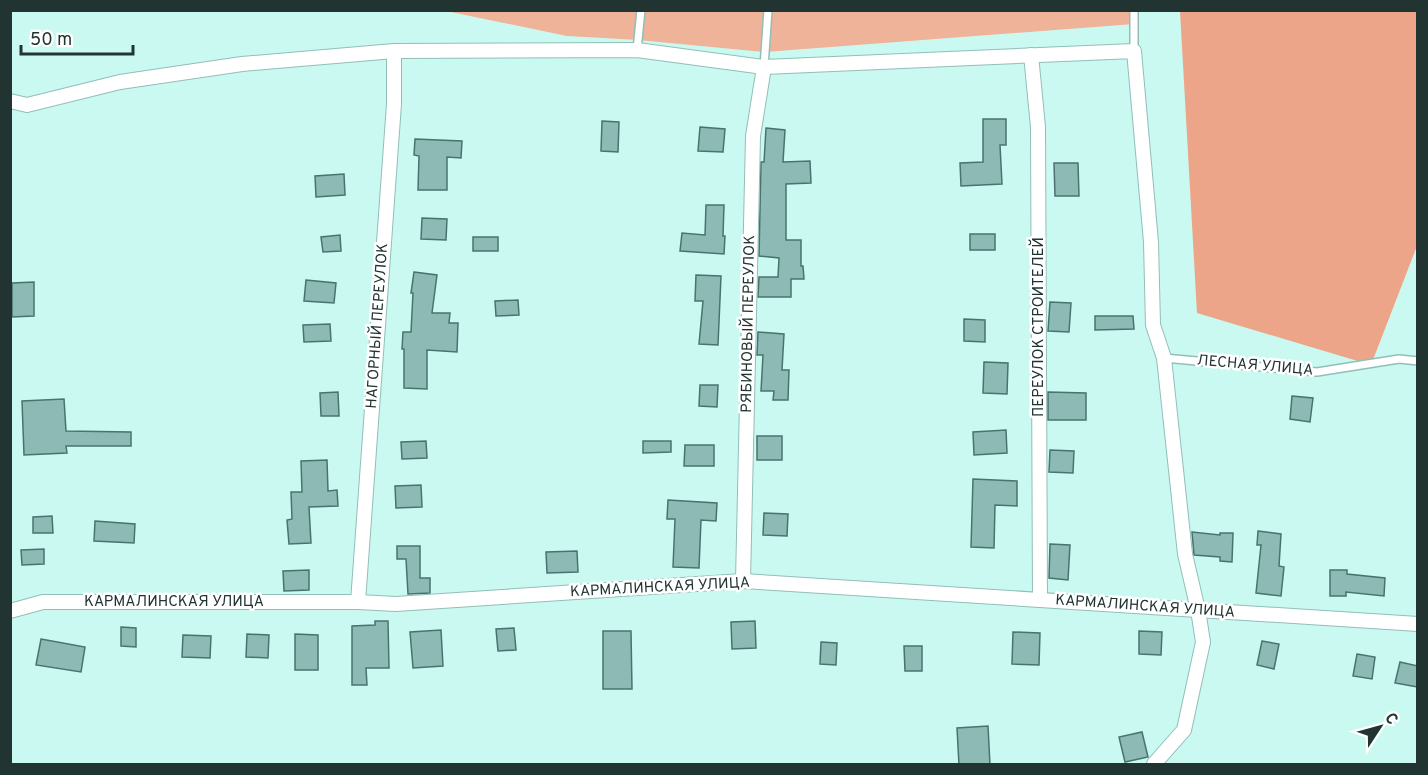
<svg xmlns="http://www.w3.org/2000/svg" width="1428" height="775" font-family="Overpass,sans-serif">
<rect width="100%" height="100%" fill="#caf9f2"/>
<path fill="#efb39a" d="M1134 10V24L765 52 638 40 567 36 446 11Z"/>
<path fill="#eca588" d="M1180 11H1417V246L1371 365 1197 313Z"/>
<g fill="#8dbab4" stroke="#48746e" stroke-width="1.5">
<path d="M983 119H1006V145H1000L1002 184 961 186 960 163 983 162Z"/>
<path d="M602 121 619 122 618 152 601 151Z"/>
<path d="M700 127 725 129 723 152 698 151Z"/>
<path d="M766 128 785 130 783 162 810 161 811 183 786 184V240H801V266H803L804 279H791V297H758L759 277H778L779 258 759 256 761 162H764Z"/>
<path d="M415 139 462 141 461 158 447 157V190H418L419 156 414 155Z"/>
<path d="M1054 163H1078L1079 196H1055Z"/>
<path d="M344 174 345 195 316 197 315 176Z"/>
<path d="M706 205H724L723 236H725L724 254 680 251 682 233 705 235Z"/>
<path d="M422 218 447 219 446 240 421 239Z"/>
<rect x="970" y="234" width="25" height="16"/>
<path d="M340 235 341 251 323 252 321 237Z"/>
<rect x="473" y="237" width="25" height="14"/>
<path d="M414 272 437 275 432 313H450L449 323H458L457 352 427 350V389L404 388V349H402L403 332H411L413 293H411Z"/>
<path d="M696 275 721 276 718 345 699 344 703 301H695Z"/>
<path d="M306 280 336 283 334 303 304 301Z"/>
<path d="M34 282V316L12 317V283Z"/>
<path d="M518 300 519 315 496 316 495 301Z"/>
<path d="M1050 302 1071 303 1069 332 1048 331Z"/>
<path d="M1095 316H1133L1134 329 1095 330Z"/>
<path d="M964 319 985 320V342L964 341Z"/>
<path d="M330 324 331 341 304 342 303 325Z"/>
<path d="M758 332 784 334 782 370H789L788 400H773L774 391H761L763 355H757Z"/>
<path d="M984 362 1008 363 1007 394 983 393Z"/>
<path d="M700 385H718L717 407 699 406Z"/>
<path d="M338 392 339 416H321L320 393Z"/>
<path d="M1048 392 1086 393V420H1048Z"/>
<path d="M1292 396 1313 398 1310 422 1290 419Z"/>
<path d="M64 399 66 431 131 432V446H66L67 453 24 455 22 401Z"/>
<path d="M1006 430 1007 453 974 455 973 432Z"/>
<rect x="757" y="436" width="25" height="24"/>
<path d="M426 441 427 458 402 459 401 442Z"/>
<path d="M643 441H671V452L643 453Z"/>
<path d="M685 445H714V466H684Z"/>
<path d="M1050 450 1074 451 1073 473 1049 472Z"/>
<path d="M327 460 328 491 337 490 338 506 309 507 311 543 289 544 287 520 292 519 291 492H302L301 461Z"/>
<path d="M973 479 1017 481V506L995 505 994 548 971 547Z"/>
<path d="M421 485 422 507 396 508 395 486Z"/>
<path d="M668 500 717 503 716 521 701 520 699 568 673 567 675 519H667Z"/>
<path d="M764 513 788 514 787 536 763 535Z"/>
<path d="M52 516 53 533H33V517Z"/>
<path d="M95 521 135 524 134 543 94 541Z"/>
<path d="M1258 531 1281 534 1279 566 1284 567 1281 596 1256 593 1261 545H1257Z"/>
<path d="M1192 532 1220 535V533H1233L1232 562 1220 561V557L1194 555Z"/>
<path d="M1050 544 1070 545 1068 580 1049 578Z"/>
<path d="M397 546H420V578H430V593L408 594 406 559H397Z"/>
<path d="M44 549V564L22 565 21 550Z"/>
<path d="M577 551 578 572 547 573 546 552Z"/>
<path d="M309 570V590L284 591 283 571Z"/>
<path d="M1330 570H1347V574L1385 578 1384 596 1346 592V596H1330Z"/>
<path d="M375 621H388L389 668H366L367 685H352V626L375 625Z"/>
<path d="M755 621 756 648 732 649 731 622Z"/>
<path d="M121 627 136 628V647L121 646Z"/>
<path d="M514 628 516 650 498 651 496 629Z"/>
<path d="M441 630 443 666 413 668 410 632Z"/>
<path d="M603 631H631L632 689H603Z"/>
<path d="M1139 631 1162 632 1161 655 1139 654Z"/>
<path d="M1013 632 1040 633 1039 665 1012 664Z"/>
<path d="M247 634 269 635 268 658 246 657Z"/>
<path d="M295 634 318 635V670H295Z"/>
<path d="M183 635 211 636 210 658 182 657Z"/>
<path d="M41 639 85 647 81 672 36 665Z"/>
<path d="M1262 641 1279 644 1274 669 1257 665Z"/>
<path d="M821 642 837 643 836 665 820 664Z"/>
<path d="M904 646H922V671H905Z"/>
<path d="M1357 654 1375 657 1372 679 1353 676Z"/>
<path d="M1400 662 1418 666V687L1395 683Z"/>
<path d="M988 726 990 765H959L957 728Z"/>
<path d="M1142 732 1148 757 1125 762 1119 737Z"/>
</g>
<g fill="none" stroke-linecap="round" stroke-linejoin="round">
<g stroke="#91bfb8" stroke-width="10">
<g id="lane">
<path d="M1134 10V51"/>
<path d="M637 50 641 10"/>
<path d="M764 67 768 10"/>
<path d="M1164 358 1317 372 1399 359 1418 361"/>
</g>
</g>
<g stroke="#91bfb8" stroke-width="16">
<g id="street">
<path d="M1031 55 1038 127 1040 600"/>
<path d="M10 101 27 105 120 82 242 64 394 51 637 50 764 67 1134 51 1151 242 1153 325 1164 358 1185 554 1198 610 1203 642 1184 730 1154 764"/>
<path d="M743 581 753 136 764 67"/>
<path d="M358 602 394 104V51"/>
<path d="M10 611 43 602H358L396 604 743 581 1418 624"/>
</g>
</g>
<use href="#lane" stroke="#fff" stroke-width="7"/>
<use href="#street" stroke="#fff" stroke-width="14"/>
</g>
<g text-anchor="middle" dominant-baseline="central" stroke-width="5" stroke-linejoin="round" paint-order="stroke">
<g font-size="15" fill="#213431" stroke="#fff">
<text transform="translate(749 324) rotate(-89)">РЯБИНОВЫЙ ПЕРЕУЛОК</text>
<text transform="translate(378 326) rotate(-86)">НАГОРНЫЙ ПЕРЕУЛОК</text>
<text transform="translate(1039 327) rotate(-90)">ПЕРЕУЛОК СТРОИТЕЛЕЙ</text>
<text transform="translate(1255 366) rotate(5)">ЛЕСНАЯ УЛИЦА</text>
<text transform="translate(660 588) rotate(-3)">КАРМАЛИНСКАЯ УЛИЦА</text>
<text x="174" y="602">КАРМАЛИНСКАЯ УЛИЦА</text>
<text transform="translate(1145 607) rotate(4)">КАРМАЛИНСКАЯ УЛИЦА</text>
</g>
</g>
<rect width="1428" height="775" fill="none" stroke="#213431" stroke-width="24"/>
<g transform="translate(1380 727) rotate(54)" stroke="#ffffff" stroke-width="4.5" paint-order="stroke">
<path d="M0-4.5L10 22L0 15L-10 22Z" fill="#213431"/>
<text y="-9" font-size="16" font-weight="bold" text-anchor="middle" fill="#213431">С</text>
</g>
<path d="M21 45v9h112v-9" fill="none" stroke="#213431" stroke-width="3"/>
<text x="30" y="45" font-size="18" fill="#213431" stroke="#ffffff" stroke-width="4.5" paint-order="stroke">50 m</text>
</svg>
